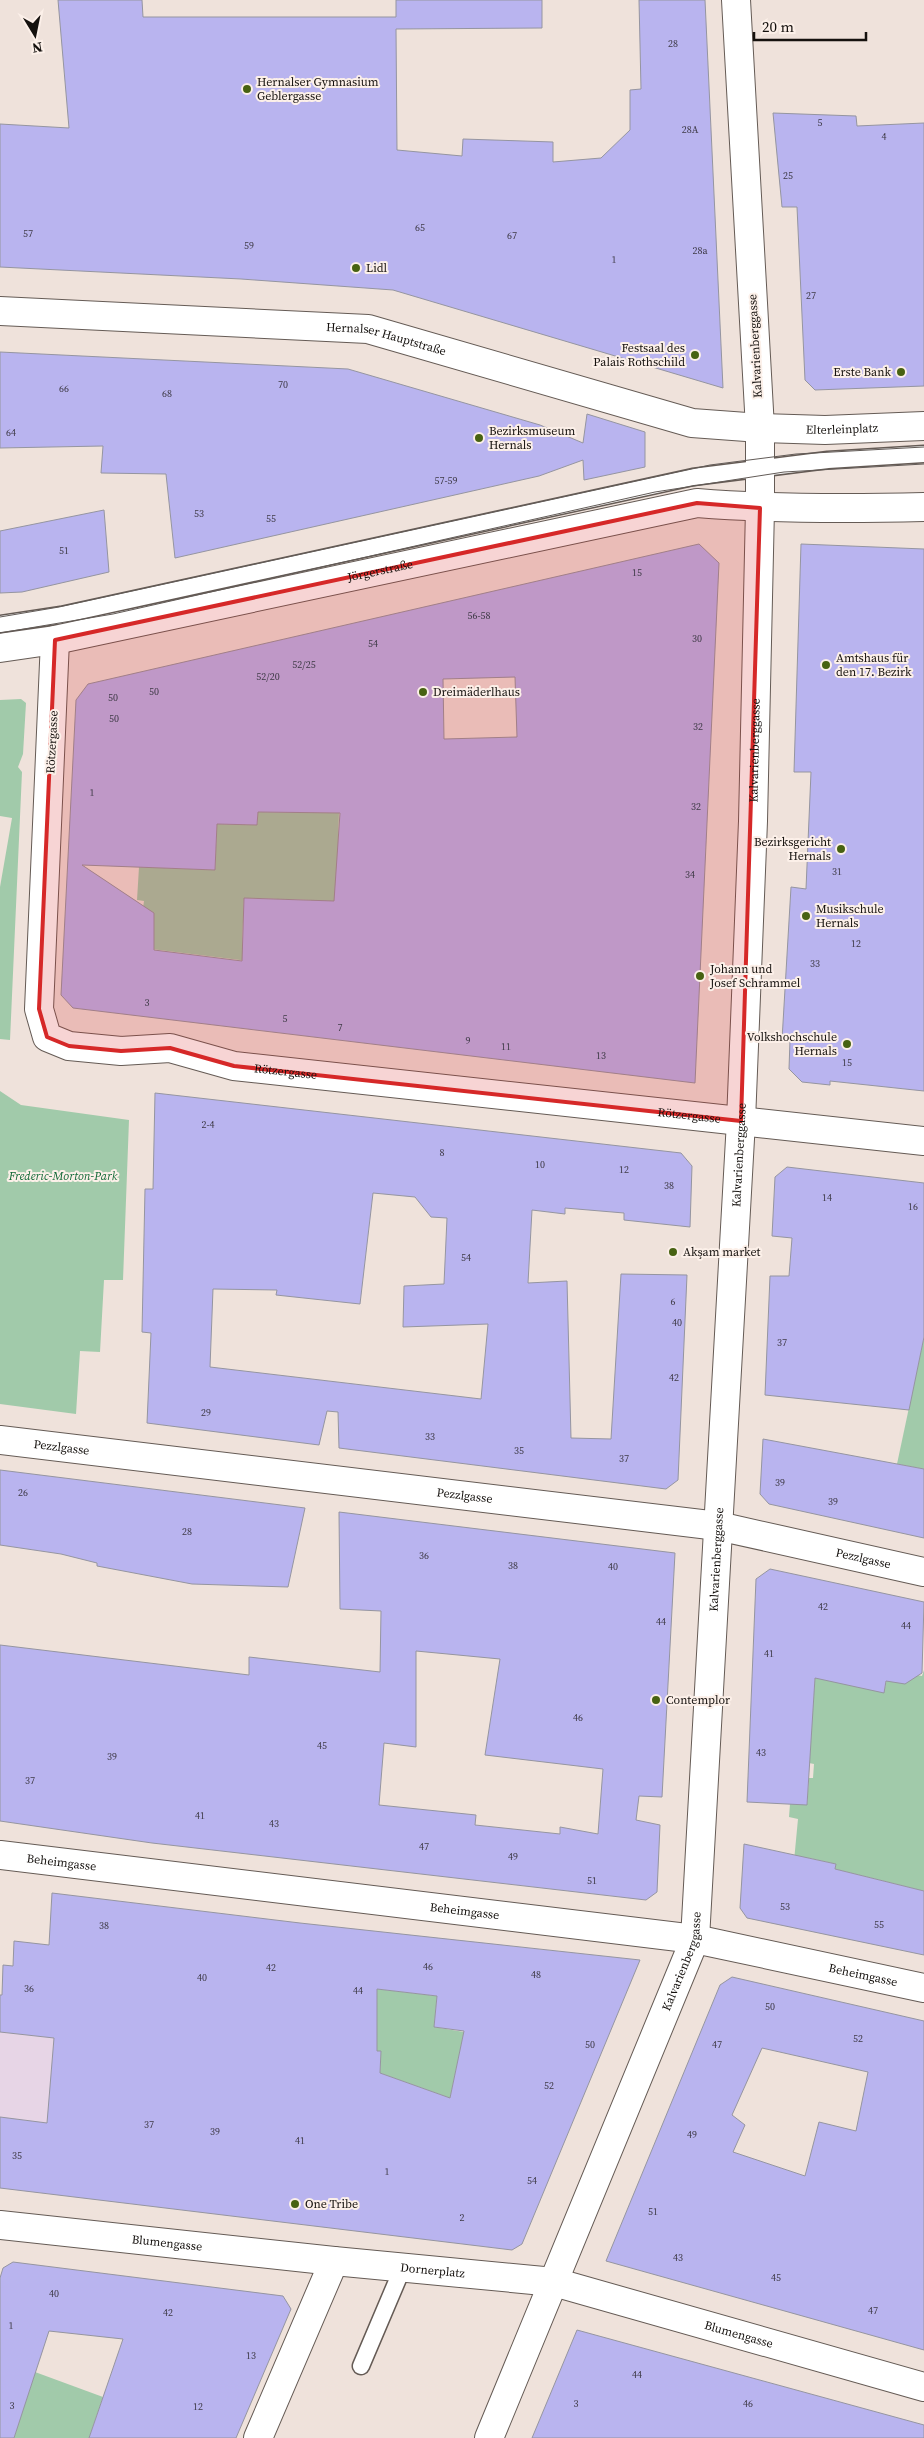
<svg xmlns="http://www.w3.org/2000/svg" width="924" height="2438" font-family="'Source Serif 4',serif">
<rect width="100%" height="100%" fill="#efe2db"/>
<path fill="#e7d5e6" d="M0 2032 54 2038 169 2208 0 2188Z"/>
<g fill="#a1caaa">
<path d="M21 699 26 703 23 754 18 767 22 772 10 1040 0 1039V887L12 818 0 816V700Z"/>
<path d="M258 812 339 813 334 971 311 900 244 898 242 946 265 949 264 963 143 948 148 934 154 928V913L143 908 144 901 137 900 139 867 215 870 217 824 257 825Z"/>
<path d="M0 1091 21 1105 129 1120 123 1280H104L100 1352 80 1351 76 1414 0 1404Z"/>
<path d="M924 1337V1469L897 1464Z"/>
<path d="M889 1670 922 1676 924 1670V1891L835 1869 836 1864 809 1858 808 1863 794 1861 798 1819 789 1817 790 1804H807L809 1778H813L814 1764 809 1763 815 1677 884 1692Z"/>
<path d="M377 1989 437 1996 434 2027 464 2032 450 2098 380 2073 381 2052 377 2051Z"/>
<path d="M35 2372 103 2397 89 2438H14Z"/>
</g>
<g fill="#b9b4ef" stroke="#9595a0" fill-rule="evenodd">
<path d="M58 0H142L143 17H396V0H542V28L396 29 397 150 462 156 463 139 553 142V162L601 158 630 130V90L641 89 639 0H705L723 388 393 290 241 279 0 267V124L69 128Z"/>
<path d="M773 113 856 116 857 126 924 123V386L815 390 805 380 797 207H782Z"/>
<path d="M0 352 348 369 540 425 583 443 587 414 645 432V467L584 480 583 460 539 476 175 558 166 474 101 473 103 446 0 448Z"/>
<path d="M104 510 109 572 22 592 0 593V531Z"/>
<path d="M699 544 719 563 695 1083 73 1008 61 995 76 700 88 684ZM515 677 517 737 444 739 443 679ZM258 812 340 813 334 901 244 898 242 961 154 950V913L82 865 215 870 217 824 257 825Z"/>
<path d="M801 544 924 549V1091L830 1081V1085L802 1082 789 1069 790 1040H782L791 887 806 889 811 772H794Z"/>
<path d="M155 1093 681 1153 692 1166 690 1227 624 1220V1213L565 1208V1214L532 1210 528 1283 567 1281 571 1438 611 1439 621 1274 687 1275 678 1480 666 1489 339 1448 338 1412 327 1411 319 1445 147 1423 151 1333 142 1332 145 1189H153ZM373 1193 415 1197 431 1217 447 1218 444 1284 404 1286 403 1327 488 1324 481 1399 210 1367 213 1289 277 1290 276 1295 360 1304Z"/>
<path d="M787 1167 924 1183V1337L909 1410 765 1395 770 1276H789L792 1238 772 1236 775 1177Z"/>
<path d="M763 1439 924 1469V1538L769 1504 760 1494Z"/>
<path d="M0 1470 305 1508 288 1587 192 1584 97 1566V1563L61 1554 0 1545Z"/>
<path d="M339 1512 675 1553 662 1797 639 1796 636 1820 660 1825 657 1892 646 1900 152 1843 0 1821V1645L249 1675V1657L380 1672 381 1611 340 1609ZM416 1651 500 1659 485 1755 603 1769 598 1834 560 1827V1834L475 1825 476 1815 379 1805 384 1743 416 1747Z"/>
<path d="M770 1569 924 1602 922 1673 905 1684 886 1681 884 1693 815 1678 807 1805 747 1802 756 1579Z"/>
<path d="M744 1844 836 1864 835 1869 924 1891V1955L747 1918 740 1908Z"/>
<path d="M52 1893 300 1923 640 1960 522 2244 512 2250 0 2188V2117L47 2123 54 2038 0 2032V1995H2L3 1965 13 1966 14 1941 49 1945ZM377 1989 437 1996 434 2027 464 2031 450 2098 380 2073 381 2051H377Z"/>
<path d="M732 1977 924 2021V2350L606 2261 720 1985ZM762 2048 868 2072 856 2131 819 2122 805 2176 733 2152 745 2125 732 2115Z"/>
<path d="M13 2262 283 2296 291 2309 236 2438H89L123 2339 49 2331 14 2438H0V2278L3 2268Z"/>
<path d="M577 2330 924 2425V2438H532Z"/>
</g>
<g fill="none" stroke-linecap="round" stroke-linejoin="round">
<g stroke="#655b55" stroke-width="19">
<g id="lane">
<path d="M0 624 61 615 693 477 828 460 924 454"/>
<path d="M361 2366 403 2267"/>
</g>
</g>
<g stroke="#655b55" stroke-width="30">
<g id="street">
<path id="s1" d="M55 640 39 1009 47 1037 69 1046 121 1051 170 1048 234 1066 924 1141"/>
<path id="s2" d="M0 1440 718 1526 924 1572"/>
<path id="s3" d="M0 1855 695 1939 924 1988"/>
<path id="s4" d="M0 2225 334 2261 554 2282 924 2387"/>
<path d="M258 2438 334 2261"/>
<path id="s5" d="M489 2438 695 1939 741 1121 753 821 760 508V428L736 0"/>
</g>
</g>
<g stroke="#655b55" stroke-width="30">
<g id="secondary">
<path id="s6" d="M0 311 368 329 692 423 760 428 825 430 924 426"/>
<path id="s7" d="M0 648 55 640 697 503C772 509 848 509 924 507"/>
</g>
</g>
<use href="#lane" stroke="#fff" stroke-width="16"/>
<use href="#street" stroke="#fff" stroke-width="28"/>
<use href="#secondary" stroke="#fff" stroke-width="28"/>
<g stroke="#625b57" stroke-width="1">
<path d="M0 617 59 607 710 465 796 454 924 447"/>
<path d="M0 633 113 614 655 492 784 472 924 464"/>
</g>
</g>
<path fill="#d62828" fill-opacity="0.2" stroke="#d62828" stroke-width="4" stroke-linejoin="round" d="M697 503 760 508 741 1121 234 1066 170 1048 121 1051 69 1046 47 1037 39 1009 55 640Z"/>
<g fill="#476212" stroke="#fcf0e9" stroke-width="2">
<circle cx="247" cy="89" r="5"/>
<circle cx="356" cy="268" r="5"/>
<circle cx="695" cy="355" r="5"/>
<circle cx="901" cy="372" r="5"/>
<circle cx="479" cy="438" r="5"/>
<circle cx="826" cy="665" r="5"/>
<circle cx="423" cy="692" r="5"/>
<circle cx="841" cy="849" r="5"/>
<circle cx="806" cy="916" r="5"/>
<circle cx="700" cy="976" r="5"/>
<circle cx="847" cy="1044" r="5"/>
<circle cx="673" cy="1252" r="5"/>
<circle cx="656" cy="1700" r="5"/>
<circle cx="295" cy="2204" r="5"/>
</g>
<g text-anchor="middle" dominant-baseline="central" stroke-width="4" stroke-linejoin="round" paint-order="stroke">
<g font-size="10" fill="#3e3a46">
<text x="673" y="43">28</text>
<text x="820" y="122">5</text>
<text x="690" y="129">28A</text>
<text x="884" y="136">4</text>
<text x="788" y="175">25</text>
<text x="420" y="227">65</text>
<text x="28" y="233">57</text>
<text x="512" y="235">67</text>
<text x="249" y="245">59</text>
<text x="700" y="250">28a</text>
<text x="614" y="259">1</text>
<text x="811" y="295">27</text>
<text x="283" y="384">70</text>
<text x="64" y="388">66</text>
<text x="167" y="393">68</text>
<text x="11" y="432">64</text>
<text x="446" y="480">57-59</text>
<text x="199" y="513">53</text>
<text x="271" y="518">55</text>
<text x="64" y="550">51</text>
<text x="637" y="572">15</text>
<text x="479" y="615">56-58</text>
<text x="697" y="638">30</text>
<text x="373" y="643">54</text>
<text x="304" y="664">52/25</text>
<text x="268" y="676">52/20</text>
<text x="154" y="691">50</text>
<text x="113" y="697">50</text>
<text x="114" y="718">50</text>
<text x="698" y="726">32</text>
<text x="92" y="792">1</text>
<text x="696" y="806">32</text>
<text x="837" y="871">31</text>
<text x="690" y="874">34</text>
<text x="856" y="943">12</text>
<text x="815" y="963">33</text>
<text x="147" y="1002">3</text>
<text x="285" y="1018">5</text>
<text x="340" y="1027">7</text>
<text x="468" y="1040">9</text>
<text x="506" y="1046">11</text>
<text x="601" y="1055">13</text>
<text x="847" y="1062">15</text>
<text x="208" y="1124">2-4</text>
<text x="442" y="1152">8</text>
<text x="540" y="1164">10</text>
<text x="624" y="1169">12</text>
<text x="669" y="1185">38</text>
<text x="827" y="1197">14</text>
<text x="913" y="1206">16</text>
<text x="466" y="1257">54</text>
<text x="673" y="1301">6</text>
<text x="677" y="1322">40</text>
<text x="782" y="1342">37</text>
<text x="674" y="1377">42</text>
<text x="206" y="1412">29</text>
<text x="430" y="1436">33</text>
<text x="519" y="1450">35</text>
<text x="624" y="1458">37</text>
<text x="780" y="1482">39</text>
<text x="23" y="1492">26</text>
<text x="833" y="1501">39</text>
<text x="187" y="1531">28</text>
<text x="424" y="1555">36</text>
<text x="513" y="1565">38</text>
<text x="613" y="1566">40</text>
<text x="823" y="1606">42</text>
<text x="661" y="1621">44</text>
<text x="906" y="1625">44</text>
<text x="769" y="1653">41</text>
<text x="578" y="1717">46</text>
<text x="322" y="1745">45</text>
<text x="761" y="1752">43</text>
<text x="112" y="1756">39</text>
<text x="30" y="1780">37</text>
<text x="200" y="1815">41</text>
<text x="274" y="1823">43</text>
<text x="424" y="1846">47</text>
<text x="513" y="1856">49</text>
<text x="592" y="1880">51</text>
<text x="785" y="1906">53</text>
<text x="879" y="1924">55</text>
<text x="104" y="1925">38</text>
<text x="428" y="1966">46</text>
<text x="271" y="1967">42</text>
<text x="536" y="1974">48</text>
<text x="202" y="1977">40</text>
<text x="29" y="1988">36</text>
<text x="358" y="1990">44</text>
<text x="770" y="2006">50</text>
<text x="858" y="2038">52</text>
<text x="590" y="2044">50</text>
<text x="717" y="2044">47</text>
<text x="549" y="2085">52</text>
<text x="149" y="2124">37</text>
<text x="215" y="2131">39</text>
<text x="692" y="2134">49</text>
<text x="300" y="2140">41</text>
<text x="17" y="2155">35</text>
<text x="387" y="2171">1</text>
<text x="532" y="2180">54</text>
<text x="653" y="2211">51</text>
<text x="462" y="2217">2</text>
<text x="678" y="2257">43</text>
<text x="776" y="2277">45</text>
<text x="54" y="2293">40</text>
<text x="873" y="2310">47</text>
<text x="168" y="2312">42</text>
<text x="11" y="2325">1</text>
<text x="251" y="2355">13</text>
<text x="637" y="2374">44</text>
<text x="576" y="2403">3</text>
<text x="748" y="2403">46</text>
<text x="12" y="2405">3</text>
<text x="198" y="2406">12</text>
</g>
<g font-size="12" fill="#15110e" stroke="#fcf0e9" text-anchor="start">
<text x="257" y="82">Hernalser Gymnasium<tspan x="257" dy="14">Geblergasse</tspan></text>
<text x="366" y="268">Lidl</text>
<text x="685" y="348" text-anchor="end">Festsaal des<tspan x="685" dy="14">Palais Rothschild</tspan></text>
<text x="891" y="372" text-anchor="end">Erste Bank</text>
<text x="489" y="431">Bezirksmuseum<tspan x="489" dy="14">Hernals</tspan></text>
<text x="836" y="658">Amtshaus für<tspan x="836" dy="14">den 17. Bezirk</tspan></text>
<text x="433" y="692">Dreimäderlhaus</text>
<text x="831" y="842" text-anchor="end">Bezirksgericht<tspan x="831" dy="14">Hernals</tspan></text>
<text x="816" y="909">Musikschule<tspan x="816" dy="14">Hernals</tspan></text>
<text x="710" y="969">Johann und<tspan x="710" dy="14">Josef Schrammel</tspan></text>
<text x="837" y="1037" text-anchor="end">Volkshochschule<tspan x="837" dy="14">Hernals</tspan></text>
<text x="683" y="1252">Akşam market</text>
<text x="666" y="1700">Contemplor</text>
<text x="305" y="2204">One Tribe</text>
</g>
<g font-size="12" fill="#15110e" stroke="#fcf0e9">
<text stroke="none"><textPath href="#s6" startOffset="388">Hernalser Hauptstraße</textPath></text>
<text transform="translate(755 346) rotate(-93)">Kalvarienberggasse</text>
<text stroke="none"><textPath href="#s6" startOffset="856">Elterleinplatz</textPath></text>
<text stroke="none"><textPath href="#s7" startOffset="388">Jörgerstraße</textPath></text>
<text transform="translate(52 742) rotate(-87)">Rötzergasse</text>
<text stroke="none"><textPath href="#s5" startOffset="1730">Kalvarienberggasse</textPath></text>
<text stroke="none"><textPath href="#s1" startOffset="642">Rötzergasse</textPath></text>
<text stroke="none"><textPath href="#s1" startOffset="1048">Rötzergasse</textPath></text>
<text stroke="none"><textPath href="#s5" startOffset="1325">Kalvarienberggasse</textPath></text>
<text stroke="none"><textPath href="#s2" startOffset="62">Pezzlgasse</textPath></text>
<text stroke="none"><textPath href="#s2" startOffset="468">Pezzlgasse</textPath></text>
<text stroke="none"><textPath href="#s5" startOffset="920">Kalvarienberggasse</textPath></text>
<text stroke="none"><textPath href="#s2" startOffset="872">Pezzlgasse</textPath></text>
<text stroke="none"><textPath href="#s3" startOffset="62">Beheimgasse</textPath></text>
<text stroke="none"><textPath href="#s3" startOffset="468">Beheimgasse</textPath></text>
<text stroke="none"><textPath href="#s5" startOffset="515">Kalvarienberggasse</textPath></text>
<text stroke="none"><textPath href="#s3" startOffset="872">Beheimgasse</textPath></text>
<text stroke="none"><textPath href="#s4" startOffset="168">Blumengasse</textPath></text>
<text stroke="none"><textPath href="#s4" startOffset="435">Dornerplatz</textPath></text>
<text stroke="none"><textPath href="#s4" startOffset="749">Blumengasse</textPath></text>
</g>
<g font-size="12" font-style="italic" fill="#116936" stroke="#fcf0e9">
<text x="63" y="1176">Frederic-Morton-Park</text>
</g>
</g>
<g transform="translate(35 35) rotate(170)" stroke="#fcf0e9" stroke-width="4" paint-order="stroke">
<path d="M0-4L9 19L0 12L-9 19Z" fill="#15110e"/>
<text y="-8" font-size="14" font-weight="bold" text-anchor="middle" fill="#15110e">N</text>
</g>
<path d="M754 32v8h112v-8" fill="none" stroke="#15110e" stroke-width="2.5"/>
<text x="762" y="32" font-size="15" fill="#15110e" stroke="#fcf0e9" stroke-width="4" paint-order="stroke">20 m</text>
</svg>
